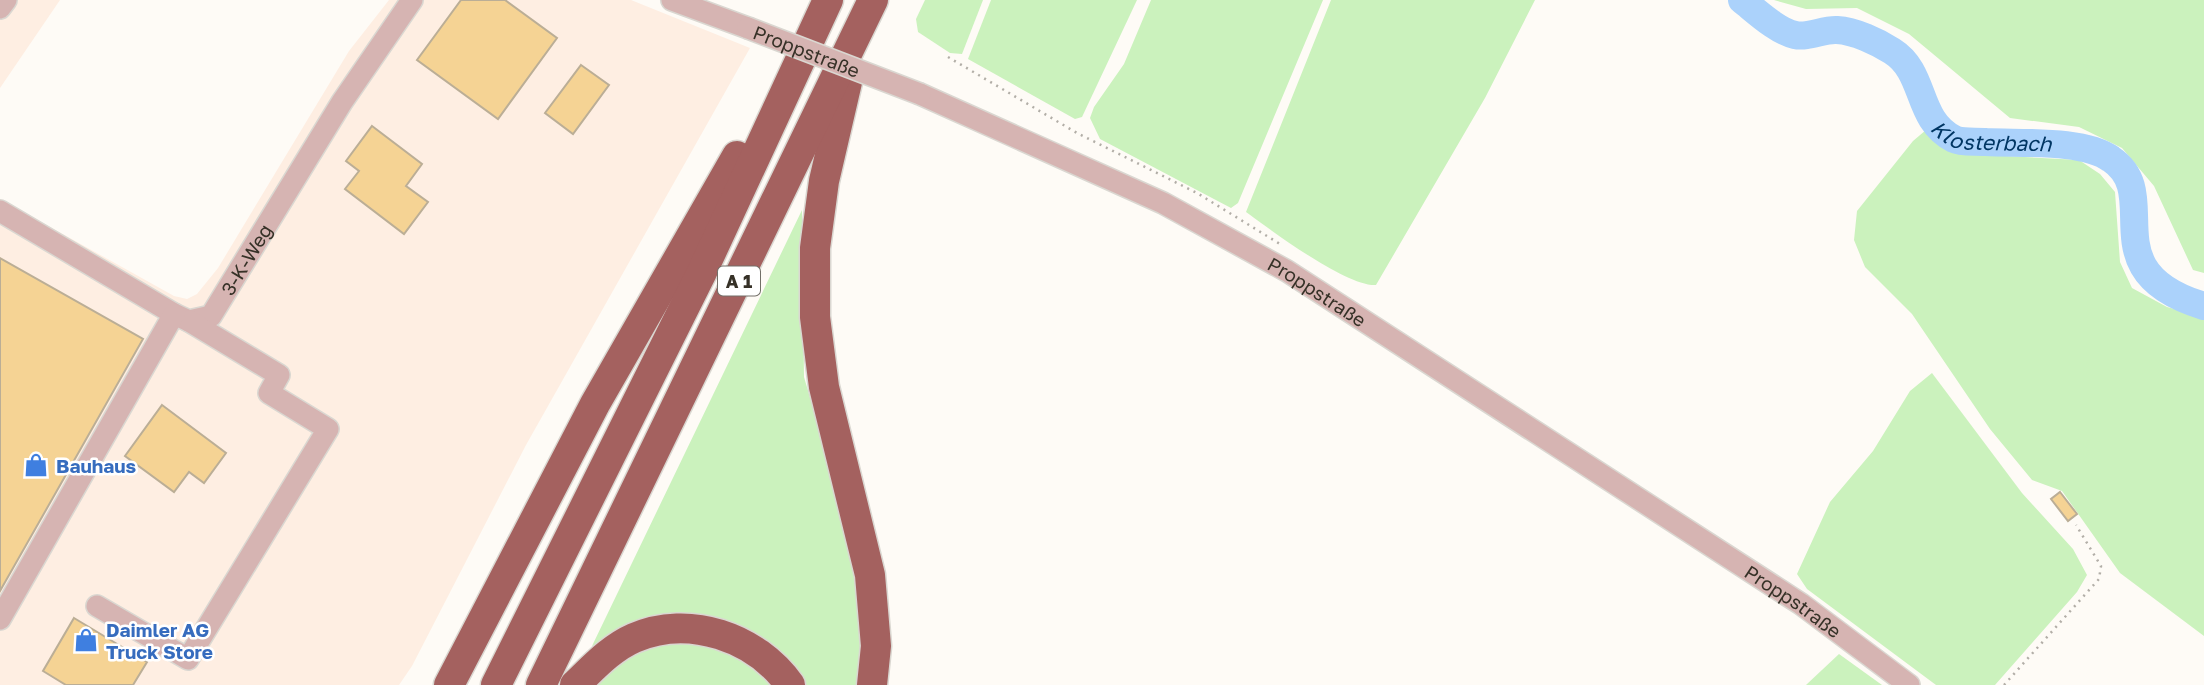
<svg xmlns="http://www.w3.org/2000/svg" width="2204" height="685" font-family="'Golos Text',sans-serif">
<rect width="100%" height="100%" fill="#fefbf6"/>
<g fill="#feeee2">
<path d="M0 0H60L0 88Z"/>
<path d="M389 0H631L750 48 526 445 412 666 399 685H0V199L174 296 187 299 197 294 218 268 349 51Z"/>
</g>
<g fill="#cbf2bd">
<path d="M925 0H983L962 54 950 53 918 32 916 19Z"/>
<path d="M991 0H1137L1082 117 1075 119 968 59Z"/>
<path d="M1151 0H1323L1238 203 1231 208 1100 139 1090 118 1094 107 1124 64Z"/>
<path d="M1331 0H1535L1485 98 1376 285C1347 287 1272 231 1246 212Z"/>
<path d="M1774 0H2204V273L2193 270 2154 186 2122 148 2079 127 2010 118 1909 34 1857 8 1806 9Z"/>
<path d="M1926 130 1967 154 2079 160 2100 174 2115 192 2120 262 2132 288 2167 307 2204 317V636L2120 573 2062 491 2032 480 1990 429 1912 314 1865 267 1854 240 1857 211 1913 141Z"/>
<path d="M802 210 804 377 841 503 860 606 861 685H802L657 618 592 646Z"/>
<path d="M1932 373 2022 493 2073 549 2087 575 2077 592 1995 685H1936L1807 589 1797 574 1830 502 1873 451 1910 391Z"/>
<path d="M707 639 764 668 776 685H589L606 666 651 642Z"/>
<path d="M1839 654 1882 685H1806Z"/>
</g>
<g fill="none" stroke-linecap="round" stroke-linejoin="round">
<path stroke="#abd2fb" stroke-width="28" id="s1" d="M1742 0C1756 11 1777 31 1795 35 1808 38 1824 29 1837 30 1855 31 1878 42 1892 51 1927 73 1915 119 1954 139 1962 143 1976 141 1986 142 2020 144 2083 139 2111 159 2166 196 2088 271 2204 306"/>
</g>
<g fill="#f5d394" stroke="#bbae96" stroke-width="2">
<path d="M461 0H505L557 38 498 119 417 60Z"/>
<path d="M581 65 609 85 573 134 545 113Z"/>
<path d="M372 126 422 164 406 186 428 202 404 234 345 189 359 171 346 161Z"/>
<path d="M0 258 143 339 0 591Z"/>
<path d="M162 405 226 453 204 483 189 472 174 492 125 456Z"/>
<path d="M2060 492 2077 514 2068 521 2051 499Z"/>
<path d="M74 618 147 662 133 685H66L43 671Z"/>
</g>
<g fill="none" stroke-linecap="round" stroke-linejoin="round">
<g stroke="#dad7d1" stroke-width="24">
<g id="minor">
<path d="M672 0 748 28"/>
<path d="M0 8 6 0"/>
<path id="s2" d="M920 94 1163 203 1287 271 1801 604 1909 685"/>
<path id="s3" d="M0 211 174 314 189 321 211 316 342 102 412 0"/>
<path d="M97 606 188 659 328 429 269 393 279 375 189 321"/>
<path d="M0 619 174 314"/>
</g>
</g>
<g stroke="#dad7d1" stroke-width="33">
<g id="highway">
<path d="M847 82 824 181 815 248V317L824 387 870 575 876 646 872 685"/>
<path d="M449 685 595 404 737 156"/>
<path d="M496 685 702 272 828 0"/>
<path d="M541 685 873 0"/>
<path d="M575 685C593 668 611 648 634 638 689 614 756 637 790 685"/>
</g>
</g>
<g stroke="#b2aea7" stroke-width="2.5" stroke-dasharray="2 5" stroke-linecap="butt">
<path d="M948 57 1077 133 1197 193 1280 244"/>
<path d="M2004 685 2099 579 2101 566 2076 525"/>
</g>
<use href="#minor" stroke="#d6b4b2" stroke-width="21"/>
<use href="#highway" stroke="#a4615f" stroke-width="30"/>
<g stroke="#dad7d1" stroke-width="24" stroke-linecap="butt">
<g id="minor-bridge">
<path id="s4" d="M748 28 920 94"/>
</g>
</g>
<use href="#minor-bridge" stroke="#d6b4b2" stroke-width="21"/>
</g>
<defs>
<g id="shop-bare" transform="scale(1.89)"><path d="M-5-2.5h2.3a2.7 3.5 0 0 1 5.4 0H5L5.5 6h-11ZM-1.5-2.5h3a1.5 2.3 0 0 0-3 0Z" fill="#3f7fe0" stroke="#fff" stroke-width="2.5" paint-order="stroke"/></g>
</defs>
<g fill-rule="evenodd">
<use href="#shop-bare" x="36" y="465"/>
<use href="#shop-bare" x="86" y="640"/>
</g>
<g text-anchor="middle" dominant-baseline="central" stroke-width="5" stroke-linejoin="round" paint-order="stroke">
<rect fill="#fff" stroke="#726f68" stroke-width="2" x="718" y="266.5" width="42" height="29" rx="5"/>
<g font-size="18" font-weight="bold" fill="#363127">
<text x="739" y="281">A 1</text>
</g>
<g font-size="19" fill="#363127" stroke="#fff">
<text stroke="none"><textPath href="#s4" startOffset="63">Proppstraße</textPath></text>
<text stroke="none"><textPath href="#s3" startOffset="308">3-K-Weg</textPath></text>
<text stroke="none"><textPath href="#s2" startOffset="444">Proppstraße</textPath></text>
<text stroke="none"><textPath href="#s2" startOffset="1012">Proppstraße</textPath></text>
</g>
<g font-size="19" font-weight="bold" fill="#366cbe" stroke="#fff" text-anchor="start">
<text x="56" y="465">Bauhaus</text>
<text x="106" y="629">Daimler AG<tspan x="106" dy="22">Truck Store</tspan></text>
</g>
<g font-size="21" font-style="italic" fill="#003663" stroke="#fff">
<text stroke="none"><textPath href="#s1" startOffset="313">Klosterbach</textPath></text>
</g>
</g>
</svg>
